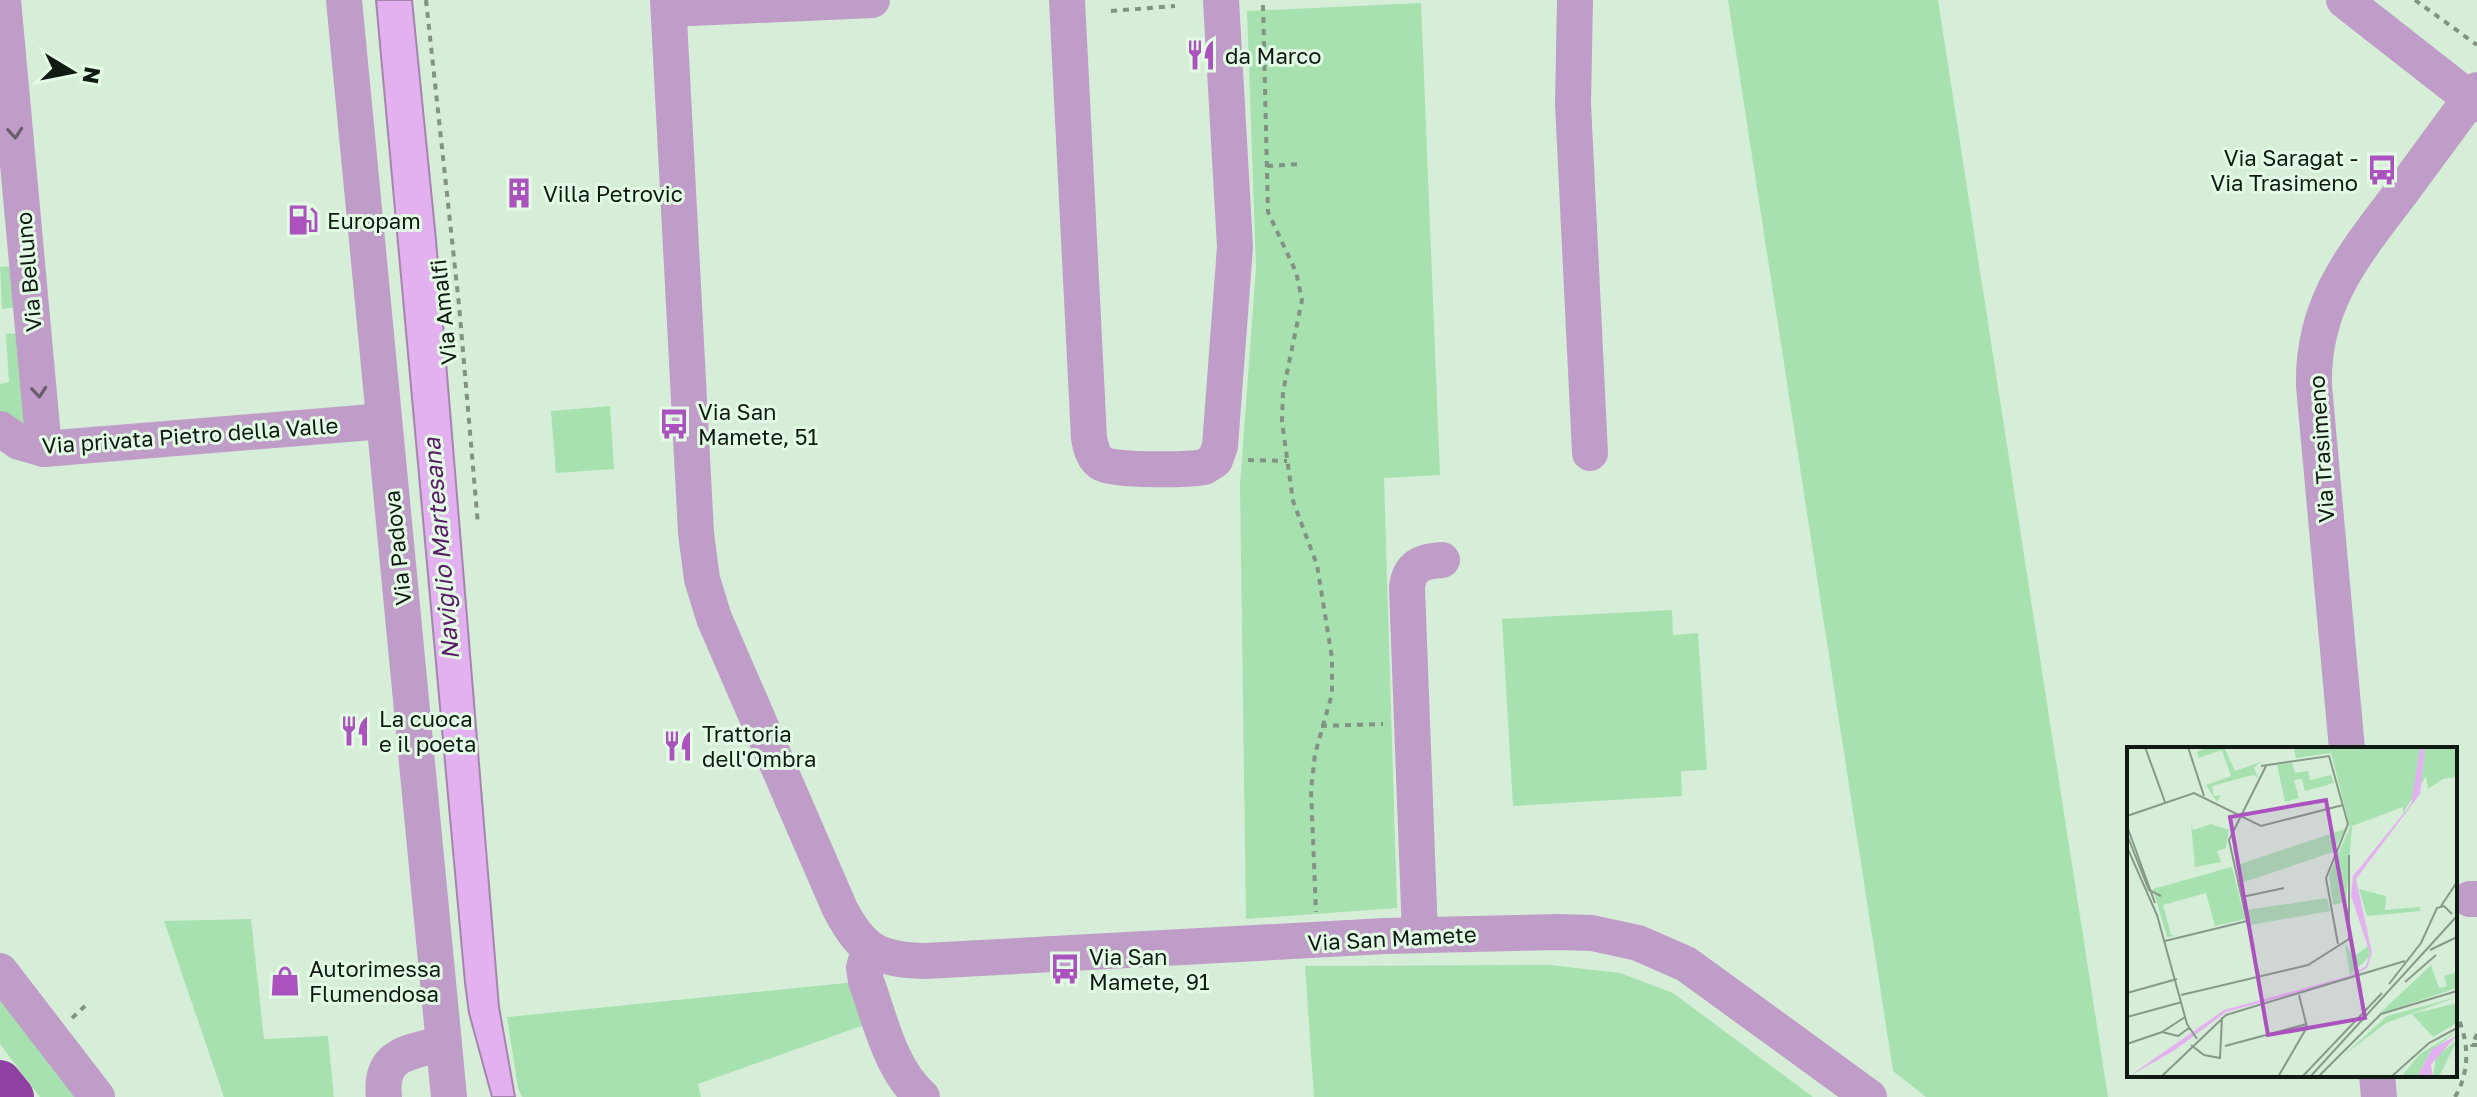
<svg xmlns="http://www.w3.org/2000/svg" width="2477" height="1097" font-family="'Golos Text',sans-serif">
<rect width="100%" height="100%" fill="#d6eed8"/>
<g fill="#a6e1af">
<path d="M1728 0H1938L2108 1097H1926L1893 1071Z"/>
<path d="M1421 3 1440 475 1384 478 1397 908 1246 919 1240 485 1256 267 1247 11Z"/>
<path d="M14 266 17 307 2 309 0 267Z"/>
<path d="M20 333 27 426 24 429 0 411V384L9 382 6 334Z"/>
<path d="M610 406 614 469 556 473 551 411Z"/>
<path d="M1672 610 1673 635 1698 633 1707 770 1681 771 1682 796 1513 806 1502 619Z"/>
<path d="M251 919 264 1039 328 1036 334 1097H224L164 921Z"/>
<path d="M1550 965 1620 973 1673 993 1813 1097H1314L1305 966Z"/>
<path d="M856 982 870 1023 698 1084 701 1097H522L518 1088 507 1017Z"/>
<path d="M0 998 76 1097H40L0 1044Z"/>
</g>
<path fill="#e4b1f0" stroke="#a584ad" stroke-width="2" d="M376 0H412L436 240 499 1007 515 1097H492L469 1013 465 983Z"/>
<g fill="none" stroke-linecap="round" stroke-linejoin="round">
<g stroke="#829383" stroke-width="4" stroke-dasharray="6 6" stroke-linecap="butt">
<path d="M426 0 459 305 478 525"/>
<path d="M2415 0 2477 45"/>
<path d="M1263 5 1268 212 1296 272 1302 300 1283 392 1282 422 1293 501 1317 565 1332 658V694L1315 754 1311 790 1316 912"/>
<path d="M1111 11 1175 6"/>
<path d="M1267 166 1300 164"/>
<path d="M1248 460 1287 461"/>
<path d="M1321 726 1383 724"/>
<path d="M72 1018 85 1006"/>
<path d="M2477 1034 2472 1045H2477"/>
<path d="M2455 1097C2471 1070 2469 1038 2455 1012"/>
</g>
<g stroke="#c09dc8" stroke-width="36">
<path d="M3 0 44 449"/>
<path d="M344 0 449 1097"/>
<path d="M668 0 696 533 702 579 714 618 840 909C862 951 879 960 925 961L1385 936 1558 932 1592 933 1638 943 1686 964 1869 1097"/>
<path d="M1067 0 1089 438C1091 448 1093 459 1103 464 1117 471 1188 470 1204 467L1215 460 1220 446 1235 247 1221 0"/>
<path d="M1575 0 1573 104 1590 453"/>
<path d="M2344 0 2477 104"/>
<path d="M669 9 872 0"/>
<path d="M0 429 19 442 44 449 384 421"/>
<path d="M2347 749 2314 386C2312 304 2353 256 2400 194 2426 159 2451 124 2477 90"/>
<path d="M2470 899H2477"/>
<path d="M1420 935 1407 588C1409 566 1422 561 1442 560"/>
<path d="M869 949 864 968 866 981C880 1019 890 1069 922 1097"/>
<path d="M0 971 97 1097"/>
<path d="M2377 1075 2379 1097"/>
<path d="M384 1097C379 1052 410 1053 444 1043"/>
</g>
<path stroke="#8f42a1" stroke-width="44" d="M0 1082 12 1097"/>
</g>
<defs><path id="oneway-chevron" d="M-2-3.5L2.5 0L-2 3.5" fill="none" stroke-width="1.6" stroke-linecap="round" stroke-linejoin="round" transform="scale(2)"/></defs>
<g stroke="#685c6d">
<use href="#oneway-chevron" transform="translate(15 133) rotate(85)"/>
<use href="#oneway-chevron" transform="translate(39 392) rotate(85)"/>
</g>
<defs>
<g id="restaurant-bare" transform="scale(2.4)"><path d="M-5-6h1v4h1v-4h1v4h1v-4h1v5L-1.5 .5V6h-2V.5L-5-1ZM5-6V6H3V1.5H1.5Q1.5-4 5-6Z" fill="#ab52bf" stroke="#e3fbe5" stroke-width="2.5" paint-order="stroke"/></g>
<g id="bus-bare" transform="scale(2.4)"><path d="M-5-6H5V4H4V6H2V4H-2V6H-4V4H-5ZM-3.5-4V0h7V-4ZM-3.5 1.2v1.5H-2V1.2ZM2 1.2v1.5H3.5V1.2Z" fill="#ab52bf" stroke="#e3fbe5" stroke-width="2.5" paint-order="stroke"/></g>
<g id="building-bare" transform="scale(2.4)"><path d="M-4-6H4V6H1V3H-1V6H-4ZM-2.5-4.3h1.7v1.8h-1.7ZM.8-4.3h1.7v1.8H.8ZM-2.5-1h1.7V.8h-1.7ZM.8-1h1.7V.8H.8Z" fill="#ab52bf" stroke="#e3fbe5" stroke-width="2.5" paint-order="stroke"/></g>
<g id="fuel-bare" transform="scale(2.4)"><path d="M-5.5-6h7V0h2V4h1.3V-2.5L3-4.5l.8-.8L6-3V5H2.5V1h-1V6h-7ZM-4.2-4.7v3.2H.2V-4.7Z" fill="#ab52bf" stroke="#e3fbe5" stroke-width="2.5" paint-order="stroke"/></g>
<g id="shop-bare" transform="scale(2.4)"><path d="M-5-2.5h2.3a2.7 3.5 0 0 1 5.4 0H5L5.5 6h-11ZM-1.5-2.5h3a1.5 2.3 0 0 0-3 0Z" fill="#ab52bf" stroke="#e3fbe5" stroke-width="2.5" paint-order="stroke"/></g>
</defs>
<g fill-rule="evenodd">
<use href="#restaurant-bare" x="1201" y="55"/>
<use href="#bus-bare" x="2382" y="170"/>
<use href="#building-bare" x="519" y="193"/>
<use href="#fuel-bare" x="303" y="220"/>
<use href="#bus-bare" x="674" y="424"/>
<use href="#restaurant-bare" x="355" y="731"/>
<use href="#restaurant-bare" x="678" y="746"/>
<use href="#bus-bare" x="1065" y="969"/>
<use href="#shop-bare" x="285" y="981"/>
</g>
<g text-anchor="middle" dominant-baseline="central" stroke-width="6" stroke-linejoin="round" paint-order="stroke">
<g font-size="22" fill="#111a12" stroke="#e3fbe5" text-anchor="start">
<text x="1225" y="55">da Marco</text>
<text x="2358" y="157" text-anchor="end">Via Saragat -<tspan x="2358" dy="25">Via Trasimeno</tspan></text>
<text x="543" y="193">Villa Petrovic</text>
<text x="327" y="220">Europam</text>
<text x="698" y="411">Via San<tspan x="698" dy="25">Mamete, 51</tspan></text>
<text x="379" y="718">La cuoca<tspan x="379" dy="25">e il poeta</tspan></text>
<text x="702" y="733">Trattoria<tspan x="702" dy="25">dell'Ombra</tspan></text>
<text x="1089" y="956">Via San<tspan x="1089" dy="25">Mamete, 91</tspan></text>
<text x="309" y="968">Autorimessa<tspan x="309" dy="25">Flumendosa</tspan></text>
</g>
<g font-size="22" fill="#111a12" stroke="#e3fbe5">
<text transform="translate(28 272) rotate(-95)">Via Belluno</text>
<text transform="translate(443 312) rotate(-96)">Via Amalfi</text>
<text transform="translate(190 435) rotate(-4)">Via privata Pietro della Valle</text>
<text transform="translate(2321 449) rotate(-94)">Via Trasimeno</text>
<text transform="translate(397 548) rotate(-96)">Via Padova</text>
<text transform="translate(1392 938) rotate(-3)">Via San Mamete</text>
</g>
<g font-size="24" font-style="italic" fill="#581b65" stroke="#e3fbe5">
<text transform="translate(440 549) rotate(-95)">Naviglio Martesana</text>
</g>
</g>
<g transform="translate(2127 747)">
<rect width="330" height="330" fill="#d6eed8"/>
<path d="M81 0H97L108 24 134 15 127 20 131 31 126 28 85 39 87 49 94 48 90 55 79 38 104 29 95 3 72 11 70 5ZM167 0H330V30L316 32 301 42 299 29 276 66V60L225 79 219 155 206 158 202 128 223 80 204 6 169 11ZM165 16 168 26 181 24 183 33 204 28 207 36 178 44 175 32 167 33 172 51 158 55 150 18ZM64 76 66 83 84 77 102 83 99 101 90 104 94 115 68 120ZM218 82 206 105 114 136 110 118ZM105 120 118 172 88 179 79 146 36 158 44 188 49 189 40 190 26 142ZM232 142 259 149 258 163 292 160 294 164 240 169ZM200 151 203 164 123 178 120 163ZM218 196 226 210 241 199 243 209 223 228ZM304 218 312 241 320 239 317 229 330 225V241L252 267ZM330 250 259 276 217 308 260 269ZM330 256V276L306 290 285 267ZM330 284 303 305 290 330H274L293 307ZM330 293 312 330H306L309 310Z" fill="#a6e1af"/>
<path d="M298 0 293 47 229 132 245 206 240 221 221 232 99 265 48 303 1 330 97 263 222 229 239 219 243 206 224 149 226 129 284 57 293 1ZM330 288 304 318 306 330H290L305 302Z" fill="#e4b1f0"/>
<path fill="none" stroke="#879989" stroke-width="2" d="M18 0 38 55M61 0 77 49M134 19 202 9 221 77 199 131 211 197M0 69 67 46 134 79 216 58M0 79 28 156M0 88 22 143 34 149M0 100 30 168 60 277 70 292M115 150 157 141M314 159 330 135M38 194 120 174M303 203 330 190M132 229 102 93 139 19M278 235 309 208M262 237 294 196 310 161 317 159 325 167M0 246 50 232M54 248 181 218 222 192V108M0 270 55 255M35 285 51 289 62 281M0 297 35 285 58 270M64 298 77 308 93 311 95 270M98 299 180 277M34 330 99 268 278 214M151 330 180 280 172 248M175 330 255 246M183 330 330 169M191 330 254 267 330 244M264 330 302 296 330 281"/>
<path fill="#ab52bf" fill-opacity="0.15" stroke="#ab52bf" stroke-width="4" d="M199 53 238 271 141 288 103 70Z"/>
<rect width="330" height="330" fill="none" stroke="#111a12" stroke-width="4"/>
</g>
<g transform="translate(72 72) rotate(100)" stroke="#e3fbe5" stroke-width="6" paint-order="stroke">
<path d="M0-6L14 30L0 20L-14 30Z" fill="#111a12"/>
<text y="-12" font-size="22" font-weight="bold" text-anchor="middle" fill="#111a12">N</text>
</g>
</svg>
